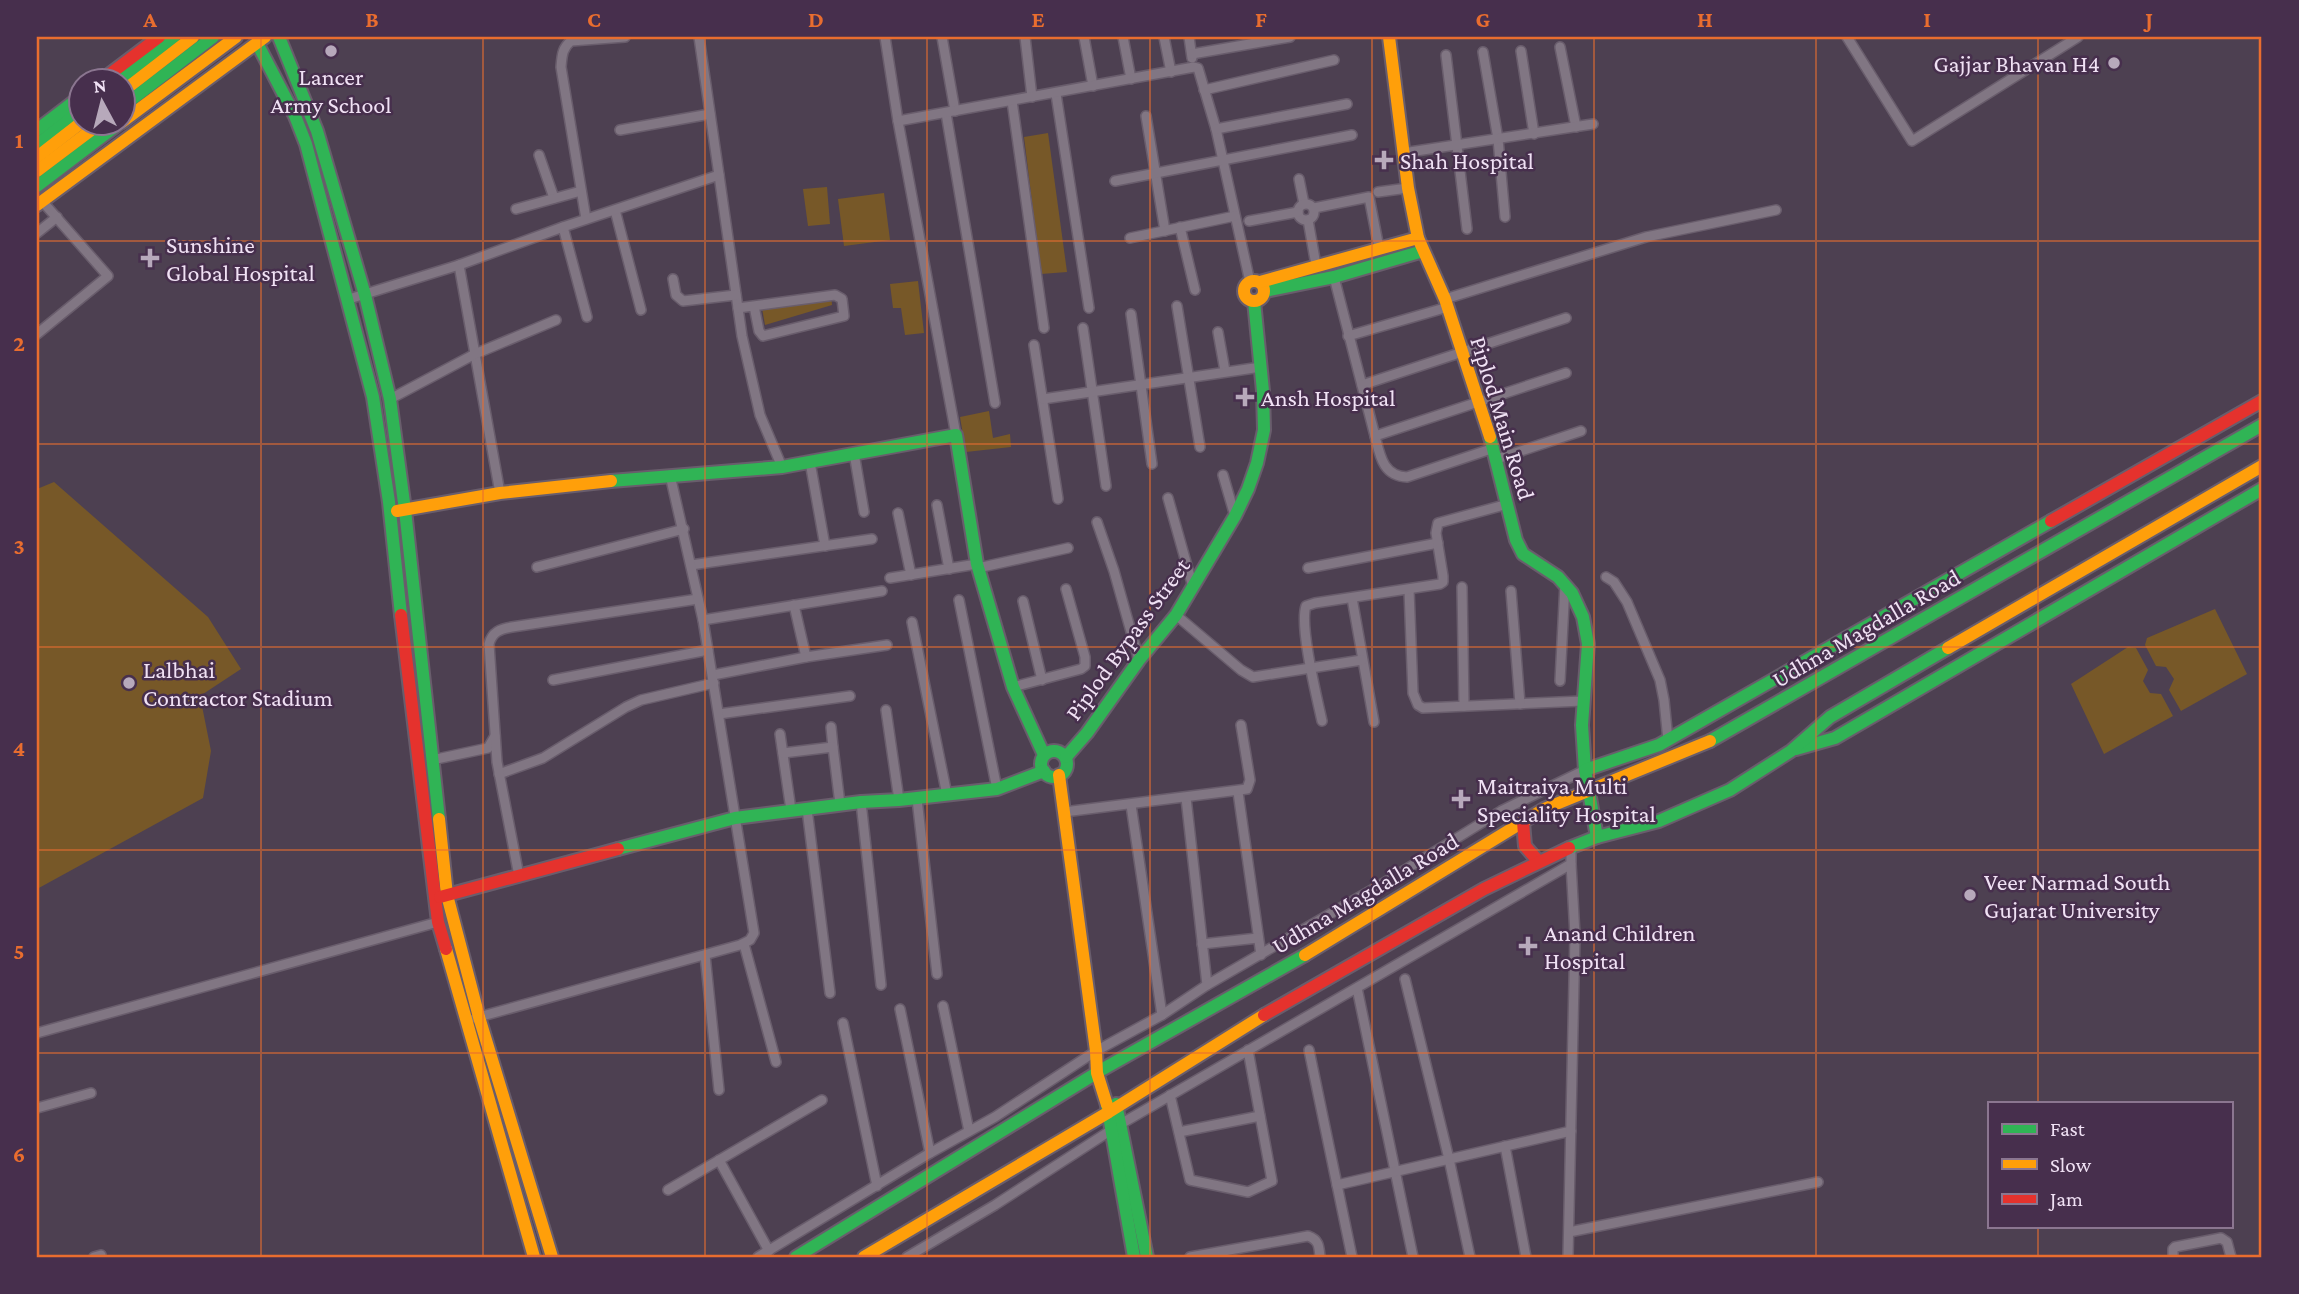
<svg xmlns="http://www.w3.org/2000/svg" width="2299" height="1294" font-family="'Crimson Pro',serif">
<rect width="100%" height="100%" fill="#4d4051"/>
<g fill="#775828">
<path d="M1048 133 1067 272 1041 274 1024 137Z"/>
<path d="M827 187 830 224 808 226 803 189Z"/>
<path d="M884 193 890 240 844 246 838 199Z"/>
<path d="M918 281 924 333 905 335 901 308H893L890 284Z"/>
<path d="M831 293 832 305 765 325 762 308Z"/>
<path d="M989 411 993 438 1010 434 1011 447 966 452 960 417Z"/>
<path d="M54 482 208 617 241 669 200 696 211 751 203 798 37 889V489Z"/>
<path d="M2215 609 2247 674 2181 711 2169 690 2174 679 2166 667 2156 666 2145 645 2147 638Z"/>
<path d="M2128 647 2136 648 2148 670 2143 681 2150 693 2161 694 2173 716 2104 754 2071 684Z"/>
</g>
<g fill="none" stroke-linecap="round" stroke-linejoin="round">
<g stroke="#695d6c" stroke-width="12">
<g id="street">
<path d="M885 37 898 121 956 435"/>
<path d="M942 37 955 111"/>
<path d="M1025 37 1032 97"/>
<path d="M1084 37 1093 86"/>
<path d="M1123 37 1131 79"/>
<path d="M1164 37 1171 72"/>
<path d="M1189 37 1192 58"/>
<path d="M1847 37 1912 141 2078 37"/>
<path d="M1560 47 1576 127"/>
<path d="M1521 51 1534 134"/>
<path d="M1483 52 1498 139 1505 217"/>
<path d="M1192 54 1290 37"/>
<path d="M1446 55 1467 229"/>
<path d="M1204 90 1334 60"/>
<path d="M1056 94 1089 308"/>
<path d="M1012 101 1044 328"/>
<path d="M946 113 995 403"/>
<path d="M1146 116 1165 231"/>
<path d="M898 121 1194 67 1198 68 1216 129 1250 282"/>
<path d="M1216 129 1347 104"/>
<path d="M620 130 710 114"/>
<path d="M1403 153 1593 124"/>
<path d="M539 155 554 198"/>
<path d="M719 175 742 336 760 415 782 467"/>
<path d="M1299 179 1304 204"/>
<path d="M1115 181 1352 135"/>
<path d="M1378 192 1408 188"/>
<circle cx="1306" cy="212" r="8"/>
<path d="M1314 208 1369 197 1379 248"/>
<path d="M516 209 581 191"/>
<path d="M615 210 641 310"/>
<path d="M586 219 561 67C562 56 562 48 571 41L625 37"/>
<path d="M1308 220 1316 265"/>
<path d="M1249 221 1298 212"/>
<path d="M563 227 587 317"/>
<path d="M1180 227 1195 290"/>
<path d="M37 233 57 217"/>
<path d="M1130 238 1235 216"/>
<path d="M459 265 500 493"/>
<path d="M1334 277 1375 436C1380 456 1383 476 1407 477L1494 448"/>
<path d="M673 279 676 295 683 301 736 295"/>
<path d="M349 299 459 265 563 227 719 175 699 37"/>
<path d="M1445 299 1646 237 1776 210"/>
<path d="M1177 306 1200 447"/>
<path d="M738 308 835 295 842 299 844 316 763 336 759 331 754 306"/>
<path d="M1131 314 1152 464"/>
<path d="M1083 328 1106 486"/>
<path d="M1218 332 1225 371"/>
<path d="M37 334 108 276 42 201"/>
<path d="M1348 336 1448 307"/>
<path d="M1034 345 1058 499"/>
<path d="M1362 385 1566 318"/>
<path d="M390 399 475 354 556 320"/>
<path d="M1043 399 1261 367"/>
<path d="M1375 436 1566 373"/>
<path d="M854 453 864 512"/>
<path d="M1497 459 1581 431"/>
<path d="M810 462 825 546"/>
<path d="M1223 475 1235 516"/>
<path d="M1168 498 1193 587"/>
<path d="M937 505 949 569"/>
<path d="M898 513 911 575"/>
<path d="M1097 522 1114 571 1139 660"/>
<path d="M691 565 872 539"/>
<path d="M537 567 684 529"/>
<path d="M978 568 1068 548"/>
<path d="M1308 568 1438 543"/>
<path d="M1606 577 1614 582 1627 602 1660 680 1664 700 1668 740"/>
<path d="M890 578 977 564"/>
<path d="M1462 587 1464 706"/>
<path d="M1409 590 1413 693 1418 705 1423 708 1583 701"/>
<path d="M1511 591 1520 704"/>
<path d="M1352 598 1374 722"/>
<path d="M959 600 997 789"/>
<path d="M1023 601 1042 680"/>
<path d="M794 605 806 657"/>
<path d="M1176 615 1241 670 1253 677 1362 660"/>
<path d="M703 620 882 591"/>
<path d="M912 622 947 795"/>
<path d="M713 675 806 657 887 645"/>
<path d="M553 680 708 650"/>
<path d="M1560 681 1565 584"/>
<path d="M1013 687 1081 669 1085 666V657L1066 589"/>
<path d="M886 710 899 800"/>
<path d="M719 714 850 696"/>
<path d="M1322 721C1317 698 1299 626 1306 606L1315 603 1440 584 1443 582V576L1436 533 1438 523 1508 504"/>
<path d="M831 727 833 747"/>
<path d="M780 734 791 810"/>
<path d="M783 753 833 747 840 804"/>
<path d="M432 760 488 748 495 736"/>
<path d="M499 774 543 758 626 707 641 700 714 683"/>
<path d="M1238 792 1261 955"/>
<path d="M1186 798 1207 985"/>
<path d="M917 799 937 974"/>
<path d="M861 802 881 985"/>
<path d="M1131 805 1162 1015"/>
<path d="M807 809 830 993"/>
<path d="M1064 812 1247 789 1250 780 1241 725"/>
<path d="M519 876 497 762 489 644C492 632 500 629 512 627L698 599"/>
<path d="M744 944 776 1062"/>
<path d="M1202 944 1258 938"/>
<path d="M705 955 719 1090"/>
<path d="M1405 979 1449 1159 1470 1257"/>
<path d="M1357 988 1413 1257"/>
<path d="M943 1006 969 1131"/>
<path d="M900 1009 930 1153"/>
<path d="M475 1018 740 945 750 940 754 933 703 620 670 475"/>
<path d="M843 1023 877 1186"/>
<path d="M37 1033 438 922"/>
<path d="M1309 1050 1352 1257"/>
<path d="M1170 1095 1190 1180 1248 1192 1272 1181 1248 1050"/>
<path d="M37 1108 91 1093"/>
<path d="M1179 1132 1260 1116"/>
<path d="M1505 1146 1526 1257"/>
<path d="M719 1160 769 1251"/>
<path d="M1337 1185 1571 1131"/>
<path d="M668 1190 822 1100"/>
<path d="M1569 1232 1818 1182"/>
<path d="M94 1257 101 1255"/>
<path d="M758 1257 930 1153 995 1117 1096 1051 1162 1015 1207 985 1377 887 1501 811 1585 770"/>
<path d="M907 1257 995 1205 1119 1125 1571 864V847"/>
<path d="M1190 1257 1308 1236C1319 1240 1319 1246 1320 1257"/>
<path d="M1568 1257 1575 935 1571 864"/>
<path d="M2173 1257V1249L2175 1247 2221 1238 2227 1242 2231 1257"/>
</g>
</g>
<g stroke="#695d6c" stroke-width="16">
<g id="fast">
<path d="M279 37 317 131 365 295 390 399 405 510 439 819"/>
<path d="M257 43 295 116 306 144 373 397 389 502 401 615"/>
<path d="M119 80 174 37"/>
<path d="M122 107 213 37"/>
<path d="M37 130 80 97"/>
<path d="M37 145 80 111"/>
<path d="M37 186 121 122"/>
<path d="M1265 291 1334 277 1423 251"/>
<path d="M1490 437 1516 540 1523 554 1558 577 1572 593 1583 617 1588 644 1582 725 1585 770 1597 837"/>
<path d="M611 481 782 467 956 435 977 564 1013 687 1044 755"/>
<path d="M1710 741 2262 425"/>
<path d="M1796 749 1835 738 2262 489"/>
<circle cx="1054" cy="764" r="13"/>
<path d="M1066 757 1087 733 1139 660 1176 615 1235 516 1248 489 1257 463 1264 430 1263 391 1254 301"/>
<path d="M1585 770 1659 745 2051 521"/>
<path d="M1569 848 1597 837 1659 821 1730 790 1791 751 1830 717 1948 648"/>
<path d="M618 849 735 818 861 802 899 800 997 789 1044 771"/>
<path d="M1116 1104 1147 1257"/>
<path d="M1107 1105 1134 1257"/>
<path d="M796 1257 1103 1069 1305 955"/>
</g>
</g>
<g stroke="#695d6c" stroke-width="16">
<g id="slow">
<path d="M1389 37 1408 188 1418 238 1445 299 1490 437"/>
<path d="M122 92 193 37"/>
<path d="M122 122 236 37"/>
<path d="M37 157 82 122"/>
<path d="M37 171 102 122"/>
<path d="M37 205 265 37"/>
<circle cx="1254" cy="291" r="10"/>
<path d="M1260 282 1418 238"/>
<path d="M397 511 500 493 611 481"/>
<path d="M1948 648 2262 466"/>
<path d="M1059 775 1096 1051 1097 1073 1107 1105"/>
<path d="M439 819 447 895 479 1017 552 1257"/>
<path d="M446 949 534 1257"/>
<path d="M1305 955 1544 809 1710 741"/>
<path d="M864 1257 1109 1112 1264 1015"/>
</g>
</g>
<g stroke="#695d6c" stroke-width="16">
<g id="jam">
<path d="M102 80 159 37"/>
<path d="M2051 521 2262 401"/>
<path d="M401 615 438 922 446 949"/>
<path d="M1523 822 1525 846 1539 862"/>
<path d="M440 897 618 849"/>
<path d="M1264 1015 1484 889 1569 848"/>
</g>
</g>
<use href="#street" stroke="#817683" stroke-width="9"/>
<use href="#fast" stroke="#30b455" stroke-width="12"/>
<use href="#slow" stroke="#ff9f0a" stroke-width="12"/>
<use href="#jam" stroke="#e5322d" stroke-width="12"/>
</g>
<path fill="none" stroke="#e96d2f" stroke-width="2" stroke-opacity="0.55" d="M261 37V1257M483 37V1257M705 37V1257M927 37V1257M1150 37V1257M1372 37V1257M1594 37V1257M1816 37V1257M2038 37V1103M37 241H2262M37 444H2262M37 647H2262M37 850H2262M37 1053H2262M2038 1226V1257"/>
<g fill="#b7a9bb" stroke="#472f4d" stroke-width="2.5">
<circle cx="331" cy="51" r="7"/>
<circle cx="2114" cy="63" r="7"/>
<path d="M1380.5 149.5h7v7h7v7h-7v7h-7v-7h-7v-7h7z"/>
<path d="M146.5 247.5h7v7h7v7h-7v7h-7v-7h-7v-7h7z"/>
<path d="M1241.5 386.5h7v7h7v7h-7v7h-7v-7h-7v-7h7z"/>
<circle cx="129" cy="683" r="7"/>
<path d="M1457.5 788.5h7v7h7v7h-7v7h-7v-7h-7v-7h7z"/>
<circle cx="1970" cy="895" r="7"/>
<path d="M1524.5 935.5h7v7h7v7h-7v7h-7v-7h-7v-7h7z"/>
</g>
<g text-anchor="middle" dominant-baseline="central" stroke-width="5" stroke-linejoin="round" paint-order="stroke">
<g font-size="24" fill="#f0e1f4" stroke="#472f4d" text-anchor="start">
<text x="2100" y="63" text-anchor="end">Gajjar Bhavan H4</text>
<text x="331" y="76" text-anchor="middle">Lancer<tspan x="331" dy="28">Army School</tspan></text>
<text x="1400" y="160">Shah Hospital</text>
<text x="166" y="244">Sunshine<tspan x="166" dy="28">Global Hospital</tspan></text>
<text x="1261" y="397">Ansh Hospital</text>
<text x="143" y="669">Lalbhai<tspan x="143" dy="28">Contractor Stadium</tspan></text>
<text x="1477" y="785">Maitraiya Multi<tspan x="1477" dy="28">Speciality Hospital</tspan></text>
<text x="1984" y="881">Veer Narmad South<tspan x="1984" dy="28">Gujarat University</tspan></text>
<text x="1544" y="932">Anand Children<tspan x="1544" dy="28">Hospital</tspan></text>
</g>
<g font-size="24" fill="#f0e1f4" stroke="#472f4d">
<text transform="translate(1503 418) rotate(73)">Piplod Main Road</text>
<text transform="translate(1866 628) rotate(-30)">Udhna Magdalla Road</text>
<text transform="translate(1127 639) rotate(-54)">Piplod Bypass Street</text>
<text transform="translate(1365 893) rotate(-31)">Udhna Magdalla Road</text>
</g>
</g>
<rect width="2299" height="1294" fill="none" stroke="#472f4d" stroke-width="77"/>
<rect x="1988" y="1102" width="245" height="126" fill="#472f4d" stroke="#8b7690" stroke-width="2"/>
<rect x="2002" y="1124" width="35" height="10" fill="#30b455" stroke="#8b7690" stroke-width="2"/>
<text x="2050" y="1136" font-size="21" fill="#f0e1f4">Fast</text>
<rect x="2002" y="1159" width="35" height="10" fill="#ff9f0a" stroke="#8b7690" stroke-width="2"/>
<text x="2050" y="1172" font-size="21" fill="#f0e1f4">Slow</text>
<rect x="2002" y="1194" width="35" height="10" fill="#e5322d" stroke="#8b7690" stroke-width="2"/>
<text x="2050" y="1206" font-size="21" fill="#f0e1f4">Jam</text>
<g transform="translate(102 102) rotate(353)"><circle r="33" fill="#472f4d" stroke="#8b7690" stroke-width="2"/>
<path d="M0-5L12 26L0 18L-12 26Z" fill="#b7a9bb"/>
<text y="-10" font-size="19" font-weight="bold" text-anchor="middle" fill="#f0e1f4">N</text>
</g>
<rect x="38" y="38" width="2222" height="1218" fill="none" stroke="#e96d2f" stroke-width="2.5"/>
<g font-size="23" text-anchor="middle" font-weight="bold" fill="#e96d2f">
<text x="150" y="27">A</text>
<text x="372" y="27">B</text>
<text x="594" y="27">C</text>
<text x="816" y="27">D</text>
<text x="1038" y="27">E</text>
<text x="1261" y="27">F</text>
<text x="1483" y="27">G</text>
<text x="1705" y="27">H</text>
<text x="1927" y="27">I</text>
<text x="2149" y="27">J</text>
<text x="19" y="148">1</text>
<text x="19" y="351">2</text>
<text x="19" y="554">3</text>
<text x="19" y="756">4</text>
<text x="19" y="959">5</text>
<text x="19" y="1162">6</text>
</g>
</svg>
